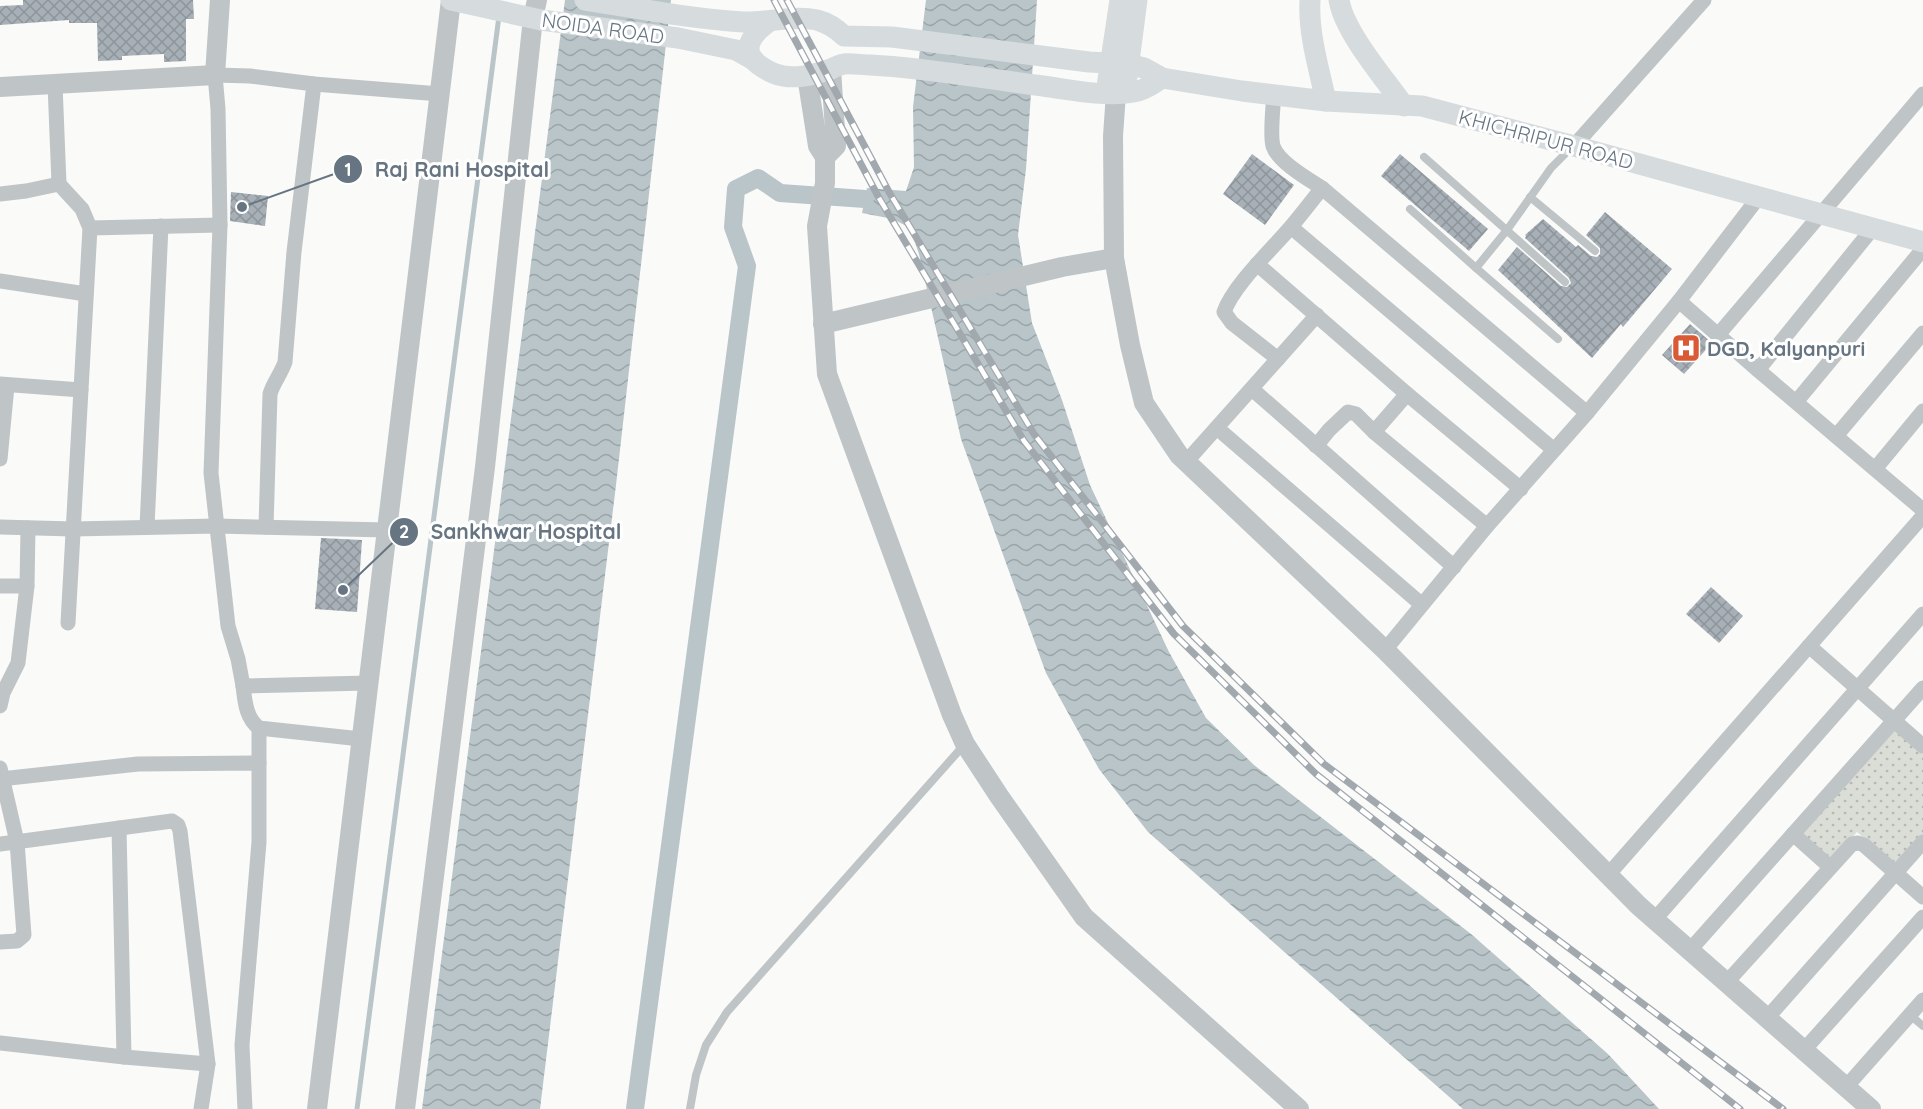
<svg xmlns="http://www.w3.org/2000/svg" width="1923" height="1109" font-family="Quicksand,sans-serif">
<defs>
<pattern id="green-dots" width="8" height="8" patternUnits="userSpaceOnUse" patternTransform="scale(1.5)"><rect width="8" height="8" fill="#daded7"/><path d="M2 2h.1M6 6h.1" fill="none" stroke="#b5b9b4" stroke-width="1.8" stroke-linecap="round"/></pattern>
<pattern id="water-waves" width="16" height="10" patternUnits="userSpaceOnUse" patternTransform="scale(1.5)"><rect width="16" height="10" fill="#b9c5c9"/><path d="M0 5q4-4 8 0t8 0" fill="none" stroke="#9aa5a9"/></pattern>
<pattern id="building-cross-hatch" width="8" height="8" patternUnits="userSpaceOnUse" patternTransform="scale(1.5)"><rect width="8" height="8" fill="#a8b0b7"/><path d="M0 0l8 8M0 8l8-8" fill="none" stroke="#8d949a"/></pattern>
</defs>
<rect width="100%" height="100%" fill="#fafaf8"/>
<path fill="url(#green-dots)" d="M1895 727 1923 751V835L1896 866 1857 832 1830 862 1799 835Z"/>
<g fill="url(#water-waves)">
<path d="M565 0H671L616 485 540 1109H422Z"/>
<path d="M926 0H1037L1026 169 1018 235 1032 323 1062 400 1090 485 1169 652 1206 718 1254 765 1471 934 1608 1054 1659 1109H1463L1148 832 1099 769 1046 673 961 439 919 254 910 228 893 219 862 213 867 188 906 191 914 167 913 107Z"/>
</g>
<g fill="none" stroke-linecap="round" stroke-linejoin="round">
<path stroke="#b9c5c9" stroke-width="5" d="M357 1109 499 16"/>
<path stroke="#b9c5c9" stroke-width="18" d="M635 1109 747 266 733 227 736 189 758 178 780 193 865 199"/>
</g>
<g fill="url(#building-cross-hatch)">
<path d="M23 0H193L194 19H186V61L164 62V54L122 56V60L98 61 97 23H69V20L0 25V6L23 5Z"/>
<path d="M1252 154 1294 185 1265 225 1223 194Z"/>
<path d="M1400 154 1488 229 1469 251 1381 176Z"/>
<path d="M231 192 268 196 265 226 230 221Z"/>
<path d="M1605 212 1672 269 1623 327 1621 324 1592 358 1498 270 1517 247 1561 286 1567 287 1571 283 1569 278 1525 238 1526 236 1525 235 1543 219 1576 247 1578 245 1591 256 1597 257 1600 254V248L1586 235Z"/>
<path d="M1690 324 1712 343 1684 374 1662 355Z"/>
<path d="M321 538 362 540 357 612 315 609Z"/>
<path d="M1711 587 1743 616 1719 643 1686 614Z"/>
</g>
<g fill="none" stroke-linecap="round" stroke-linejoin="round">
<g stroke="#bfc4c7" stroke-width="8">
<path d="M1424 157 1565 282"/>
<path d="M1530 197 1595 251"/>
<path d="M1410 209 1476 268"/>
<path d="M1558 339 1476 268 1507 230 1551 168 1570 149"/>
<path d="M1910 1015 1923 1026"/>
<path d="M690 1109 696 1075 706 1045 727 1012 964 745"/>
</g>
<g stroke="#bfc4c7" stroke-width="15">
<path d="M1274 94C1273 106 1270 135 1273 146 1278 162 1308 179 1322 188L1587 413"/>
<path d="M1574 146 1704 0"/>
<path d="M59 184 82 209 90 228 68 623"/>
<path d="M0 194 26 191 59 184 55 84"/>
<path d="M1291 227 1554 450"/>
<path d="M90 228 220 225"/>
<path d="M1257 264 1407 394 1521 489"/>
<path d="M0 281 86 294"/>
<path d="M1679 301 1758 370 1923 510"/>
<path d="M1718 335 1923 94"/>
<path d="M1278 359 1232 323 1224 312C1233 286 1271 250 1290 228 1301 215 1311 202 1322 188"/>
<path d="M1758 370 1873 228"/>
<path d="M0 384 81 390"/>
<path d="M1252 389 1454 567"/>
<path d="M1796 402 1923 249"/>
<path d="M1217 428 1421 604"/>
<path d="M1374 432 1407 394"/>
<path d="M1836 436 1923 333"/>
<path d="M1316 446 1329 430 1348 412 1356 414 1374 432 1487 526"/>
<path d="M0 459 7 386"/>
<path d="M1186 462 1317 315"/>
<path d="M1875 469 1923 411"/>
<path d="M0 527 73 529 216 526 387 530"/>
<path d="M147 527 161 226"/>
<path d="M266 527 270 394C273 383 281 374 285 362L294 252 314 84"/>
<path d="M0 586H27"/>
<path d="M1809 646 1923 746"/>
<path d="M1385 650 1487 526 1587 413 1679 301 1758 198"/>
<path d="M368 683 243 686 238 659 228 626 211 473 220 225 218 109 215 75 250 76 314 84 440 94"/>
<path d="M243 686C245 702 246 718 259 728L361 739"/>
<path d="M0 706 3 693 18 663 27 586 28 528"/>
<path d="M259 763V728"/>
<path d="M0 768 17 842 24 935 17 941 0 942"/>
<path d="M0 779 138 764 259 763V842L242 1045 245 1109"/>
<path d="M119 828 124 1057"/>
<path d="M1793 834 1830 867"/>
<path d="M0 844 172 821 178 825 180 831 208 1064 201 1109"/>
<path d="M1608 875 1923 516"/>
<path d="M1655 919 1923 614"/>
<path d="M1690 950 1923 688"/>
<path d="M1727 982 1852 844 1858 843 1864 845 1923 897"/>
<path d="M1767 1018 1923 842"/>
<path d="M0 1043 124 1057 208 1064"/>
<path d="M1804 1050 1923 917"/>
<path d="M1846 1087 1923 1000"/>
</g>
<g stroke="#bfc4c7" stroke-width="20">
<path d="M807 76 818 146 825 157V183L817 226 827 374 952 715 965 744 999 796 1084 917 1299 1109"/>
<path d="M0 87 215 75 220 0"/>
<path d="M1116 93 1113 136 1114 258 1130 345 1144 403 1179 455 1385 650 1639 906 1871 1109"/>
<path d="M825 157 836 146 831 69"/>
<path d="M823 324 1062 267 1114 258"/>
<path d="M317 1109 451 0"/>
<path d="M405 1109 485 467 533 18 537 0"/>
</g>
<g stroke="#d6dbde" stroke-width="21">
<path d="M451 0 541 20 678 38 736 50 754 60"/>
<path d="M585 0C637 8 690 19 743 22 767 23 793 15 817 20 828 23 836 28 844 36L892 37 1089 62 1128 64 1144 68 1162 78 1242 91 1326 101 1422 106 1574 146 1923 242"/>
<path d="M1310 0C1308 33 1319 69 1326 101"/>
<path d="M1339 0C1344 32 1385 79 1404 106"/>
<path d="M770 21C743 40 740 58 773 73 792 81 813 75 831 69 835 67 839 65 844 64 852 63 862 65 871 65 928 68 986 79 1043 86 1073 90 1108 98 1138 91 1146 89 1155 83 1162 78"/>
<path d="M1127 77 1137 0"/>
<path d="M1106 93 1120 0"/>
</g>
<g stroke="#a1a8ae" stroke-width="7">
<g id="rail">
<path d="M774 0 879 198 1024 441 1174 634 1316 774 1740 1109"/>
<path d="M787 0 889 192 1034 434 1183 626 1324 764 1783 1109"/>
</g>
</g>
<use href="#rail" stroke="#fff" stroke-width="4.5" stroke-dasharray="14" stroke-linecap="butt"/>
</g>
<defs>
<g id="hospital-square" transform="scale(1.5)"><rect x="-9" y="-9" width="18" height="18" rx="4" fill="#db5a36" stroke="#fff"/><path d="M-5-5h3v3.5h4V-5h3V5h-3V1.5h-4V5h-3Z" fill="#fff"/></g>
</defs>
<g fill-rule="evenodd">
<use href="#hospital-square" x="1686" y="348"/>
</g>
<g text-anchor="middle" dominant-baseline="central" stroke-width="6" stroke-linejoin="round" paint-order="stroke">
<g font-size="20" fill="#667581" stroke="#fff">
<text transform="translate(603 28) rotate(8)">NOIDA ROAD</text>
<text transform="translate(1546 139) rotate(15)">KHICHRIPUR ROAD</text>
</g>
<g font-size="20" font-weight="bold" fill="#667581" stroke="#fff" text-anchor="start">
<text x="1707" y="348">DGD, Kalyanpuri</text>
</g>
</g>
<path fill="none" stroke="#667581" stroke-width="2" d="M242 207L348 169M343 590L404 532"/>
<g fill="#667581" stroke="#fff" stroke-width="2">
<circle cx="242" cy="207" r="6"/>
<circle cx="343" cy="590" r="6"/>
<circle cx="348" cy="169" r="15"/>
<circle cx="404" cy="532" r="15"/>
</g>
<g font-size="18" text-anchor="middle" font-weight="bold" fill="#fff">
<text x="348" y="176">1</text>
<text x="404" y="538">2</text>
</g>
<g font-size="21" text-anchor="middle" font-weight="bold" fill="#667581" stroke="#fff" stroke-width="6" stroke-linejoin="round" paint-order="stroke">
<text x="462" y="177">Raj Rani Hospital</text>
<text x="526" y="539">Sankhwar Hospital</text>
</g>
</svg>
